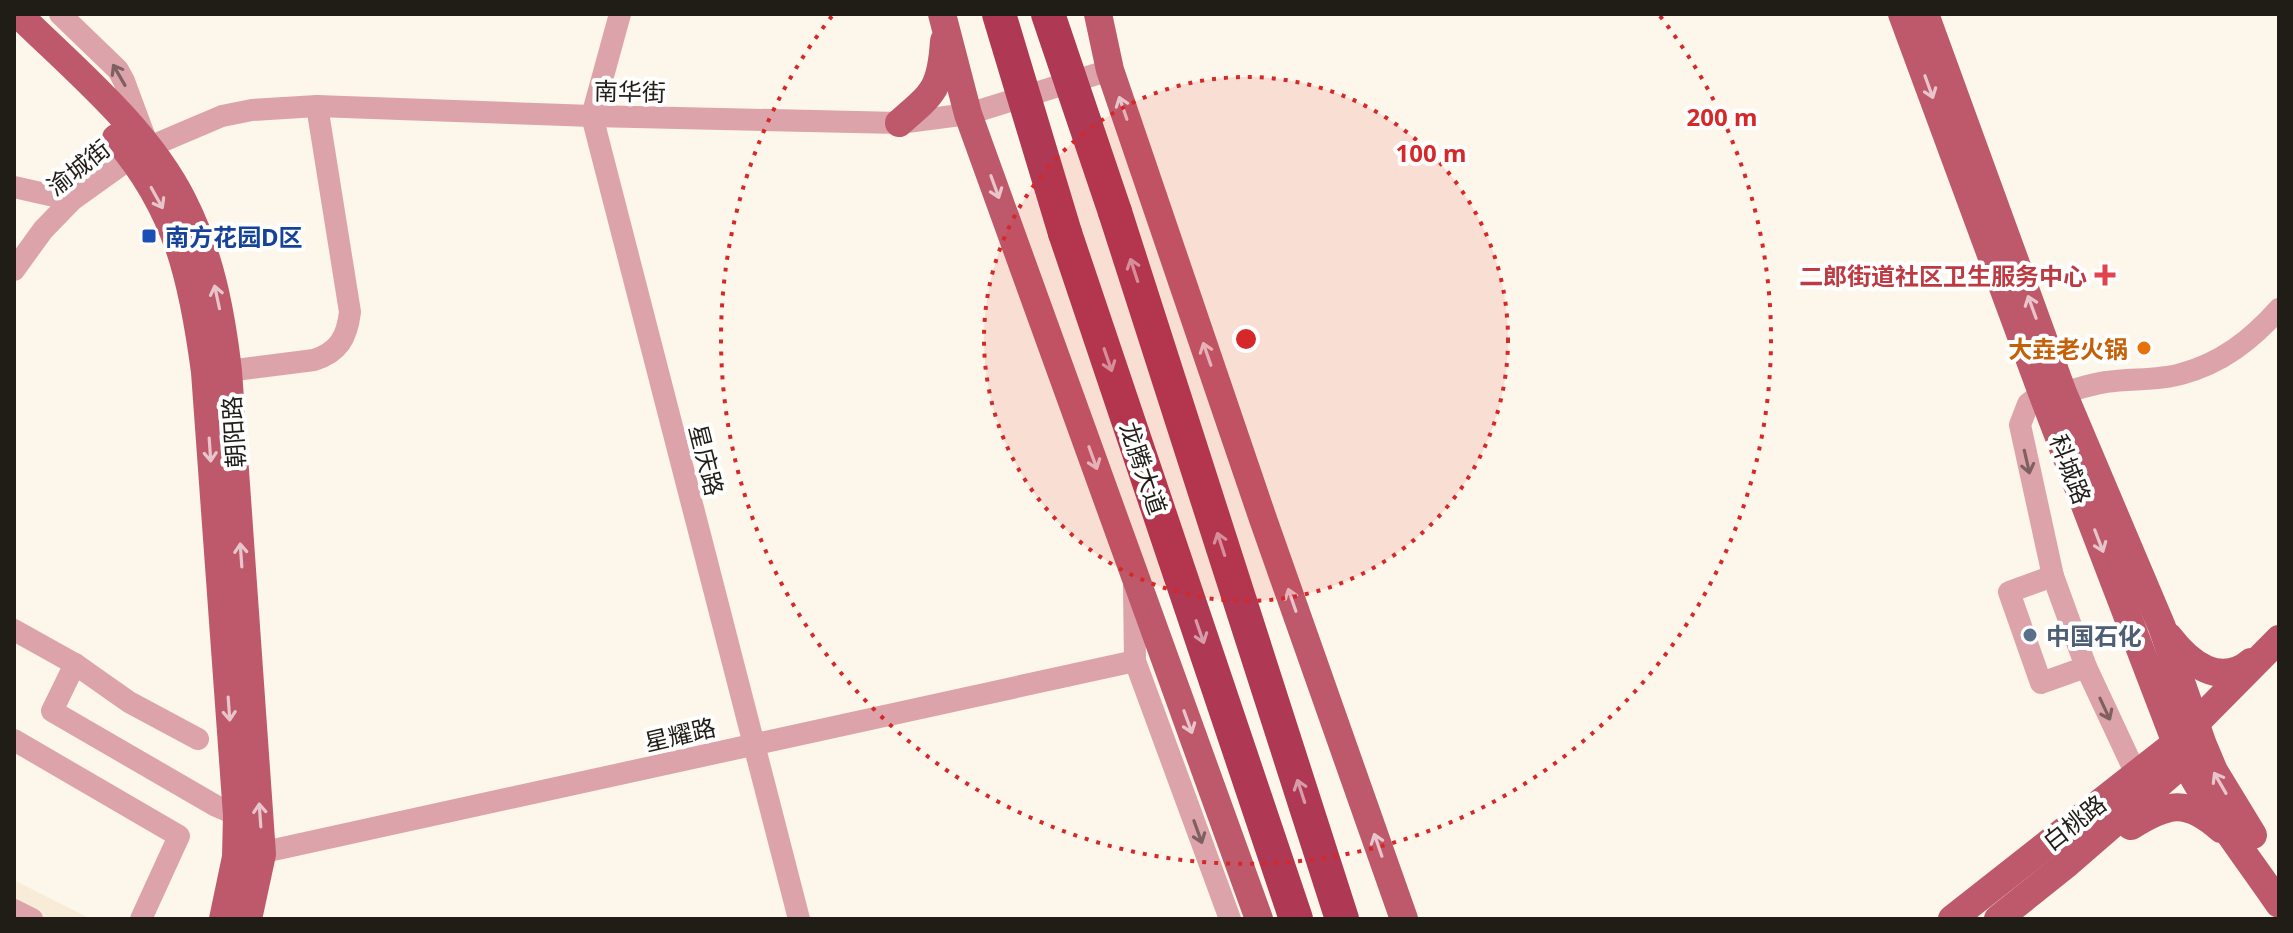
<svg xmlns="http://www.w3.org/2000/svg" width="2293" height="933" font-family="'Noto Sans','Noto Sans SC',sans-serif">
<rect width="100%" height="100%" fill="#fdf7eb"/>
<path fill="#f8ecd8" d="M14 880 91 919H14Z"/>
<g fill="none" stroke-linecap="round" stroke-linejoin="round">
<g stroke="#dda3aa" stroke-width="22">
<path d="M60 14 118 70 124 81 144 135"/>
<path d="M620 14 592 116 799 919"/>
<path d="M14 187 72 200"/>
<path d="M14 270 43 230 72 200 132 157 149 147 222 116 252 110 317 106 592 116 899 123 968 114 1110 70"/>
<path d="M228 371 314 360C339 352 347 337 350 312L317 106"/>
<path d="M2042 393 2028 404 2020 425 2053 576 2086 667 2136 774"/>
<path d="M2063 393C2077 389 2091 384 2106 382 2130 378 2157 381 2181 374 2222 363 2251 340 2279 309"/>
<path d="M2053 576 2009 592 2041 683 2086 667"/>
<path d="M1134 586 1135 661 1230 919"/>
<path d="M14 630 75 664 129 702 198 739"/>
<path d="M75 664 52 711 216 806 237 815"/>
<path d="M14 740 179 836 141 919"/>
<path d="M246 856 1135 661"/>
<path d="M14 910 32 919"/>
</g>
<g stroke="#be586b" stroke-width="28">
<path d="M18 14C75 70 147 129 183 201 210 254 221 311 228 371L262 854 248 919"/>
<path d="M942 14 968 114 1259 919"/>
<path d="M1098 14 1110 70 1263 519 1404 919"/>
<path d="M1902 14 2042 393 2176 743C2202 801 2243 851 2279 904"/>
<path d="M1925 14 2063 393 2162 627 2203 745 2214 771 2253 835"/>
<path d="M899 123C934 93 941 88 944 41"/>
<path d="M116 138C178 210 193 281 205 372L237 815 236 857 223 919"/>
<path d="M2169 637C2189 663 2220 688 2251 662"/>
<path d="M2131 826C2168 803 2186 798 2221 829"/>
<path d="M1952 919 2176 743 2279 639"/>
<path d="M1998 919 2068 863 2196 752"/>
</g>
<g stroke="#af3854" stroke-width="34">
<path d="M1115 212 1342 919"/>
<path d="M1065 233 1296 919"/>
</g>
<g stroke="#af3854" stroke-width="34">
<path d="M999 14 1065 233"/>
<path d="M1048 14 1115 212"/>
</g>
</g>
<defs><path id="oneway-shaft" d="M-6 0H5M1.5-3L5.5 0L1.5 3" fill="none" stroke-width="1.6" stroke-linecap="round" stroke-linejoin="round" transform="scale(2)"/></defs>
<g stroke="#7e6060">
<use href="#oneway-shaft" transform="translate(119 75) rotate(-120)"/>
<use href="#oneway-shaft" transform="translate(2027 462) rotate(77)"/>
<use href="#oneway-shaft" transform="translate(2105 709) rotate(65)"/>
<use href="#oneway-shaft" transform="translate(1198 832) rotate(70)"/>
</g>
<g stroke="#e8c5cb">
<use href="#oneway-shaft" transform="translate(1929 87) rotate(70)"/>
<use href="#oneway-shaft" transform="translate(1123 108) rotate(-109)"/>
<use href="#oneway-shaft" transform="translate(995 187) rotate(70)"/>
<use href="#oneway-shaft" transform="translate(157 198) rotate(61)"/>
<use href="#oneway-shaft" transform="translate(217 297) rotate(-102)"/>
<use href="#oneway-shaft" transform="translate(2032 307) rotate(-110)"/>
<use href="#oneway-shaft" transform="translate(1207 354) rotate(-109)"/>
<use href="#oneway-shaft" transform="translate(210 450) rotate(86)"/>
<use href="#oneway-shaft" transform="translate(1093 458) rotate(70)"/>
<use href="#oneway-shaft" transform="translate(2099 541) rotate(69)"/>
<use href="#oneway-shaft" transform="translate(241 555) rotate(-94)"/>
<use href="#oneway-shaft" transform="translate(1292 600) rotate(-109)"/>
<use href="#oneway-shaft" transform="translate(229 709) rotate(86)"/>
<use href="#oneway-shaft" transform="translate(1188 722) rotate(70)"/>
<use href="#oneway-shaft" transform="translate(2220 783) rotate(-120)"/>
<use href="#oneway-shaft" transform="translate(260 815) rotate(-94)"/>
<use href="#oneway-shaft" transform="translate(1378 845) rotate(-109)"/>
</g>
<g stroke="#d79caa">
<use href="#oneway-shaft" transform="translate(1134 270) rotate(-108)"/>
<use href="#oneway-shaft" transform="translate(1108 360) rotate(71)"/>
<use href="#oneway-shaft" transform="translate(1221 544) rotate(-108)"/>
<use href="#oneway-shaft" transform="translate(1200 632) rotate(71)"/>
<use href="#oneway-shaft" transform="translate(1301 791) rotate(-108)"/>
</g>
<circle cx="1246" cy="339" r="262" fill="#d62828" fill-opacity=".12"/>
<g fill="none" stroke="#d62828" stroke-width="4" stroke-dasharray="4 8">
<circle cx="1246" cy="339" r="262"/>
<path d="M1660 16A525 525 0 1 1 832 16"/>
</g>
<rect fill="#1a4fb4" stroke="#fff" stroke-width="3" x="141" y="228" width="16" height="16" rx="4"/>
<path fill="#e0444e" stroke="#fff" stroke-width="3" d="M2101 263h8v8h8v8h-8v8h-8v-8h-8v-8h8z"/>
<circle fill="#e8710a" stroke="#fff" stroke-width="3" cx="2144" cy="348" r="8"/>
<circle fill="#5c6f8a" stroke="#fff" stroke-width="3" cx="2030" cy="635" r="8"/>
<g text-anchor="middle" dominant-baseline="central" stroke-width="8" stroke-linejoin="round" paint-order="stroke">
<g font-size="24" fill="#201c16" stroke="#fff">
<text transform="translate(630 91) rotate(1)">南华街</text>
<text transform="translate(78 167) rotate(-38)">渝城街</text>
<text transform="translate(233 432) rotate(-94)">朝阳路</text>
<text transform="translate(707 460) rotate(76)">星庆路</text>
<text transform="translate(1144 468) rotate(71)">龙腾大道</text>
<text transform="translate(2071 469) rotate(69)">科城路</text>
<text transform="translate(680 734) rotate(-13)">星耀路</text>
<text transform="translate(2074 822) rotate(-38)">白桃路</text>
</g>
<g font-size="24" font-weight="bold" fill="#164399" stroke="#fff" text-anchor="start">
<text x="165" y="236">南方花园D区</text>
</g>
<g font-size="24" font-weight="bold" fill="#be3a42" stroke="#fff" text-anchor="end">
<text x="2087" y="275">二郎街道社区卫生服务中心</text>
</g>
<g font-size="24" font-weight="bold" fill="#c56008" stroke="#fff" text-anchor="end">
<text x="2128" y="348">大垚老火锅</text>
</g>
<g font-size="24" font-weight="bold" fill="#4e5e75" stroke="#fff" text-anchor="start">
<text x="2046" y="635">中国石化</text>
</g>
</g>
<circle cx="1246" cy="339" r="12" fill="#d62828" stroke="#fff" stroke-width="4"/>
<g font-size="24" text-anchor="middle" font-weight="bold" fill="#d62828" stroke="#fff" stroke-width="8" stroke-linejoin="round" paint-order="stroke">
<text x="1722" y="126">200 m</text>
<text x="1431" y="162">100 m</text>
</g>
<rect width="2293" height="933" fill="none" stroke="#201c16" stroke-width="32"/>
</svg>
